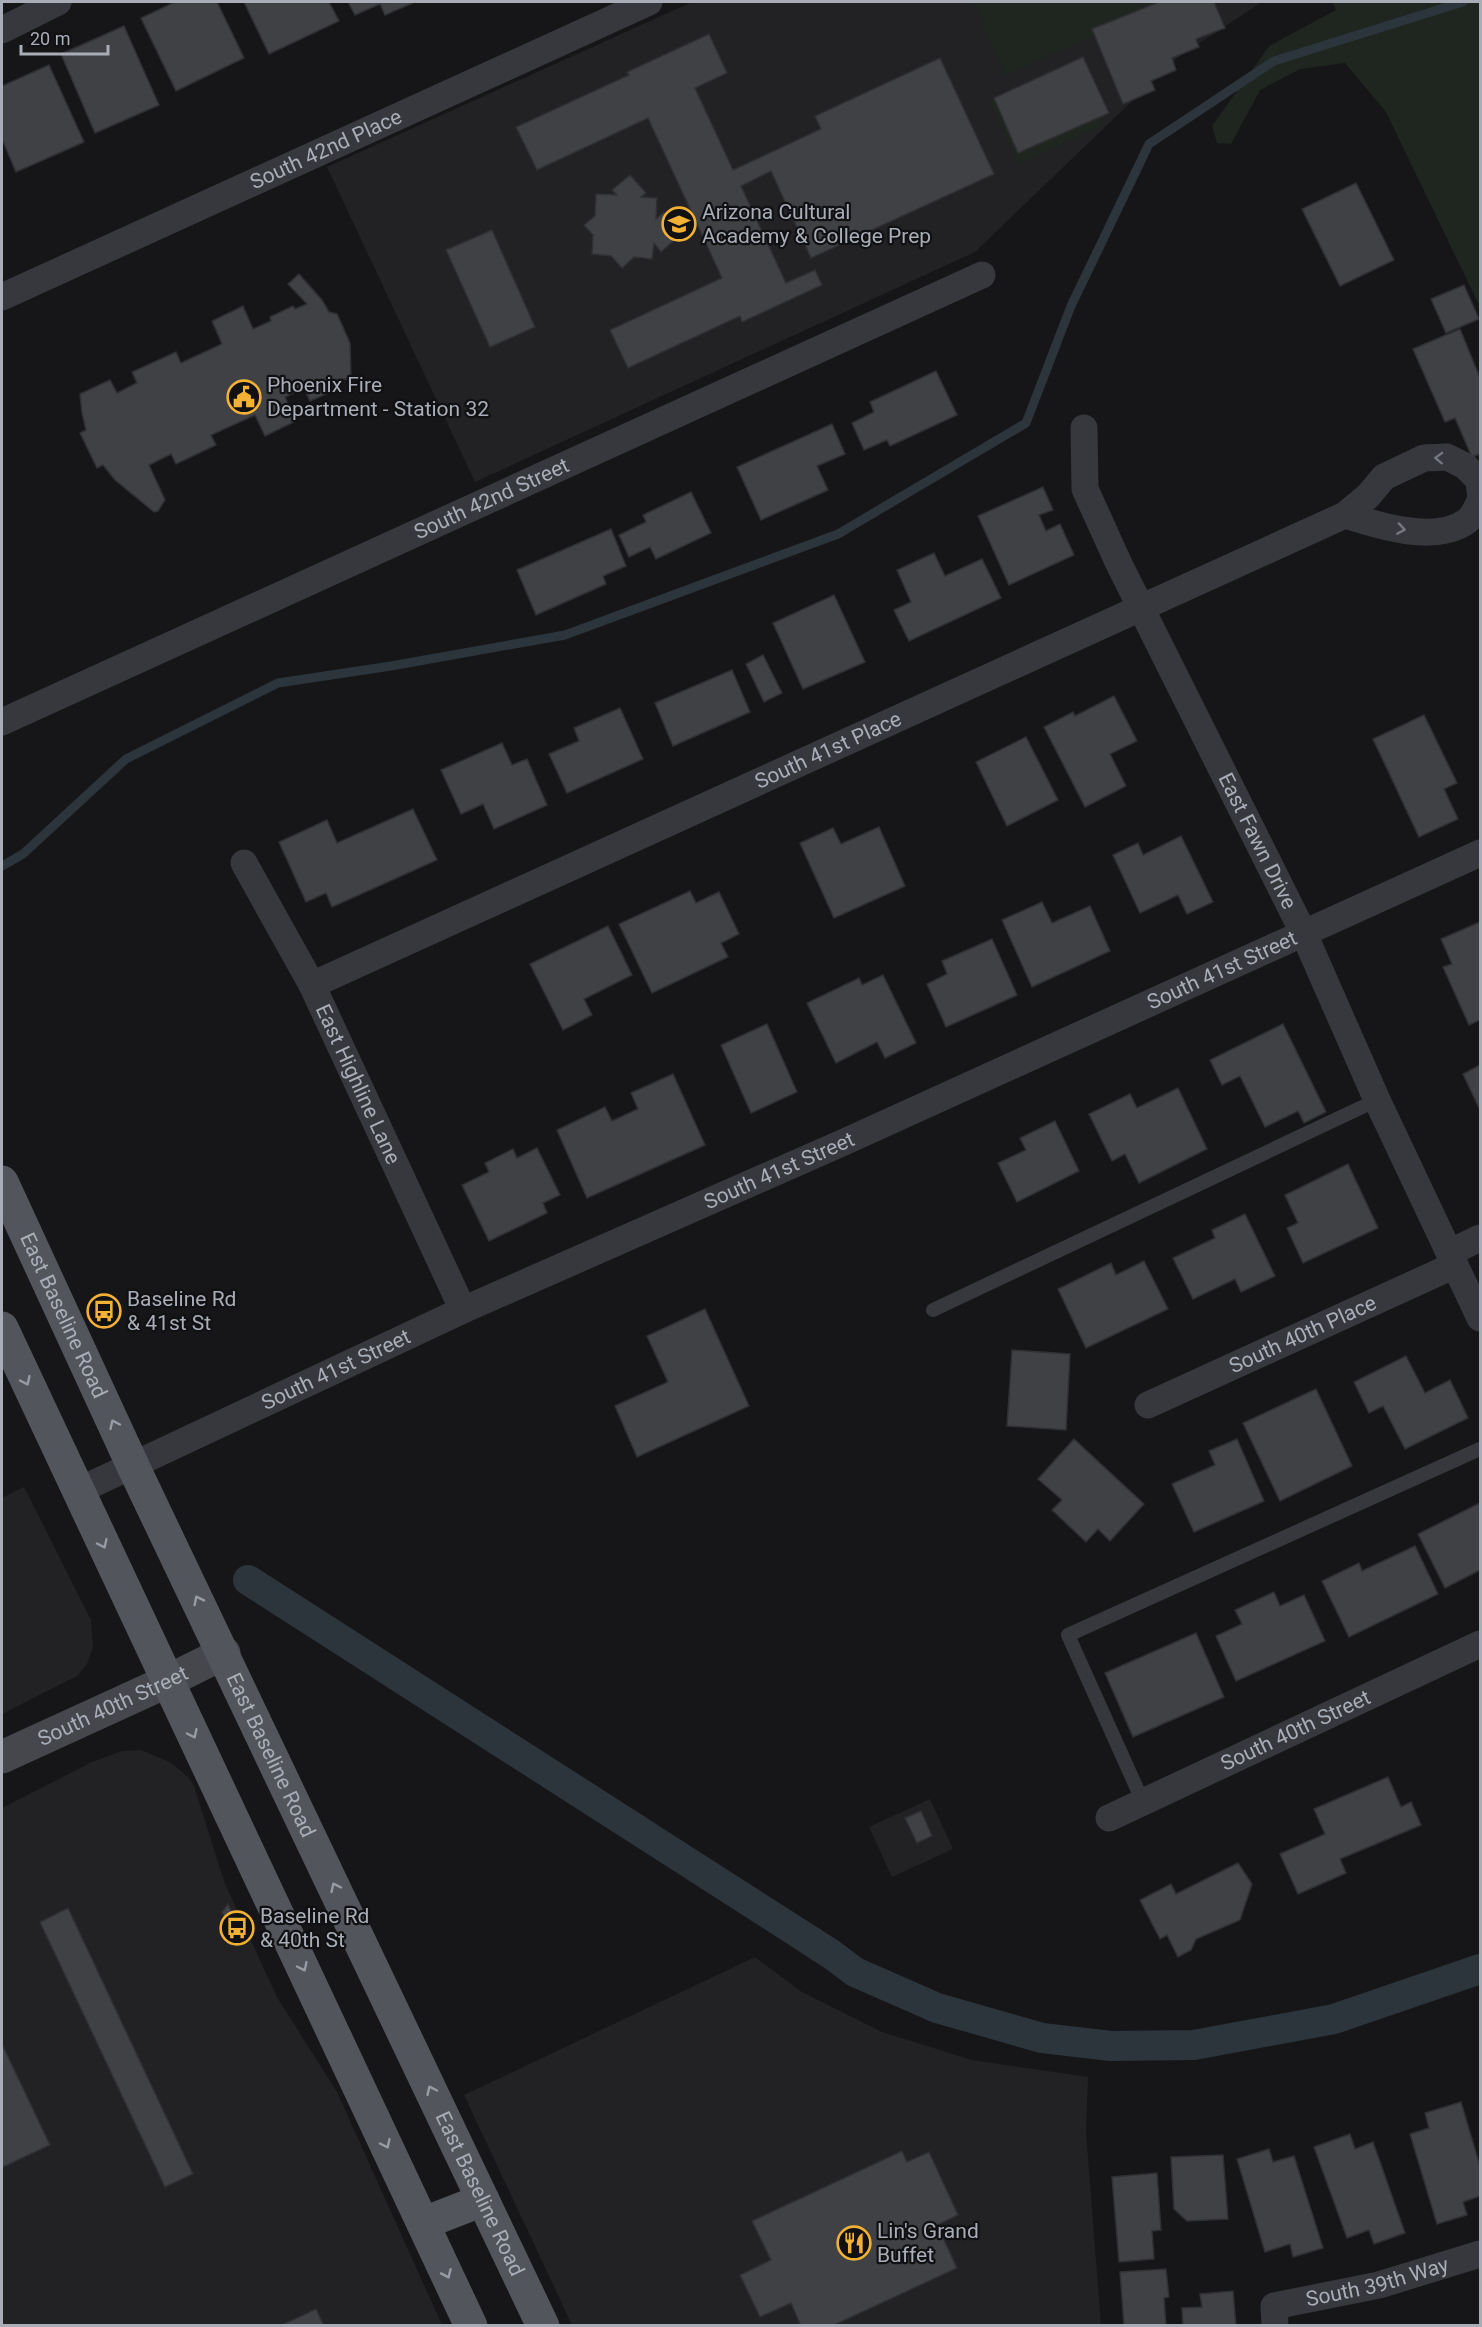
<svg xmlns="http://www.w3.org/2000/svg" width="1482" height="2327" font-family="Roboto,sans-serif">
<rect width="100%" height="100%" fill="#161618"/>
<g fill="#222225">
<path d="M692 2H1262L1177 58 975 252 475 482 327 167Z"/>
<path d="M24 1487 91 1620 93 1647 87 1664 77 1676 2 1714V1498Z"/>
<path d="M141 1750 170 1762 188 1777 194 1786 225 1884 277 1997 337 2092 442 2325 2 2326V1808L92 1762 122 1751Z"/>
<path d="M930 1799 953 1849 892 1877 869 1827Z"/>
<path d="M755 1957 802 1992 882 2032 972 2060 1088 2077 1086 2132 1101 2325H572L464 2095Z"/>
</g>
<g fill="#1e261f">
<path d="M973 2H1173L1005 75Z"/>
<path d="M1332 2H1480V307L1386 112 1345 63 1300 69 1260 90 1231 144 1217 143 1212 126 1269 46 1336 10Z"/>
<path d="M1076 62 1104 125 1018 164 990 101Z"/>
</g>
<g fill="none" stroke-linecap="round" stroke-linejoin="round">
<path stroke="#2c353c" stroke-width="9" d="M2 866 23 854 126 759 278 683 391 666 565 635 838 534 1026 423 1071 306 1149 144 1274 61 1463 2"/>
<path stroke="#2c353c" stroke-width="30" d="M248 1580 831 1954 855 1972 937 2008 1042 2038 1111 2046 1194 2045 1334 2019 1480 1969"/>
</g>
<g fill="#404145" stroke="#303034" stroke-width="1.5">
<path d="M175 2H217L244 58 176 91 141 18Z"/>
<path d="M244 2H329L339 21 269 54Z"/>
<path d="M348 2H415L385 15 380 4 355 15Z"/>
<path d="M1159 2H1214L1225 28 1196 39 1199 47 1172 58 1176 70 1151 81 1155 90 1123 104 1092 29Z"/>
<path d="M124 26 159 105 95 133 61 54Z"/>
<path d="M709 34 727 73 695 88 733 170 821 129 815 116 940 58 994 174 811 258 771 171 741 186 786 283 815 270 822 285 742 322 740 316 628 368 610 330 722 278 648 118 537 170 516 127 629 75 627 72Z"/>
<path d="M1083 57 1109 113 1018 153 994 98Z"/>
<path d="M49 65 84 142 16 172 2 139V86Z"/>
<path d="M630 175 646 193 641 197 657 198 656 219 664 212 682 233 661 252 654 243 652 259 634 257 622 268 611 256 592 254 593 235 584 225 595 216 596 194 617 195 612 190Z"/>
<path d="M1356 183 1394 260 1340 286 1302 209Z"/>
<path d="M492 230 535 327 490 347 446 250Z"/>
<path d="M299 274 322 300 329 312 337 314 350 343 351 379 329 380 335 390 310 401 304 388 285 397 296 421 265 436 255 415 211 435 216 445 176 464 171 454 149 465 165 500 158 511 154 512 115 480 103 465 97 468 80 433 86 430 82 413 80 394 110 380 117 393 137 383 132 372 176 352 181 363 222 344 212 321 243 306 253 329 271 321 270 317 293 306 295 309 307 304 288 284Z"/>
<path d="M1464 285 1479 319 1446 333 1431 299Z"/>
<path d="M1460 329 1480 378V454L1472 457 1455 418 1445 422 1413 349Z"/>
<path d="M936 371 957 415 890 446 887 440 864 450 852 423 874 412 870 402Z"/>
<path d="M832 424 845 454 817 466 828 490 761 520 737 467Z"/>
<path d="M1043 487 1053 510 1039 515 1046 531 1060 524 1074 555 1009 585 978 516Z"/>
<path d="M691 492 711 533 656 559 650 547 629 557 619 535 646 522 643 515Z"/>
<path d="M611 529 626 566 603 576 606 584 536 615 517 570Z"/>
<path d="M934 553 945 576 982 559 1001 598 909 641 894 610 911 602 897 570Z"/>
<path d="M834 595 865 662 803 689 773 623Z"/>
<path d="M763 655 782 693 764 702 746 664Z"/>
<path d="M732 670 750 712 673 746 655 703Z"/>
<path d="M1114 696 1137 741 1110 754 1126 786 1085 807 1044 727 1073 712 1075 716Z"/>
<path d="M620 708 643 759 567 793 549 754 579 741 574 728Z"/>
<path d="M1424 715 1457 783 1444 789 1458 819 1419 837 1373 739Z"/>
<path d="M1026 737 1058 800 1007 826 976 762Z"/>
<path d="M502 743 512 765 527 759 547 805 494 829 483 804 461 814 441 770Z"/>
<path d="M413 809 437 860 332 907 326 893 306 902 279 842 327 820 337 843Z"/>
<path d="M879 827 905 886 834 918 800 843 833 828 841 844Z"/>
<path d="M1181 836 1213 902 1187 914 1178 895 1140 913 1113 855 1138 843 1143 855Z"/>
<path d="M690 891 696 903 719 892 739 934 721 943 728 957 652 993 619 924Z"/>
<path d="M1042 902 1052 923 1090 906 1110 951 1032 987 1002 920Z"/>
<path d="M1480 922V1020L1469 1025 1443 967 1452 964 1441 939Z"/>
<path d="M608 926 632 975 584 999 592 1015 563 1030 530 964Z"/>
<path d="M992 939 1017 995 946 1027 927 984 947 974 942 961Z"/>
<path d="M883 975 916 1043 885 1058 877 1042 836 1063 807 1003 859 978 862 985Z"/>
<path d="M767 1024 797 1092 751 1113 721 1045Z"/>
<path d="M1283 1024 1326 1112 1304 1123 1298 1111 1265 1127 1240 1076 1222 1085 1210 1060Z"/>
<path d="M1480 1065V1110L1463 1074Z"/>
<path d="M673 1074 705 1145 587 1198 557 1130 605 1107 612 1121 638 1109 631 1093Z"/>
<path d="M1178 1088 1207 1149 1139 1183 1125 1154 1112 1161 1089 1114 1130 1094 1137 1108Z"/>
<path d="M1055 1121 1079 1171 1017 1202 998 1163 1026 1150 1020 1138Z"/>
<path d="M537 1148 560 1195 543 1203 547 1213 489 1241 462 1185 489 1172 485 1163 513 1149 517 1158Z"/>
<path d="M1348 1164 1378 1228 1303 1263 1287 1228 1298 1223 1285 1195Z"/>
<path d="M1245 1214 1275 1276 1241 1292 1235 1279 1193 1299 1173 1258 1215 1238 1212 1230Z"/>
<path d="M1144 1261 1168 1309 1086 1348 1058 1289 1111 1263 1116 1275Z"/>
<path d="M100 1298 108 1314 103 1316 96 1301Z"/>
<path d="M705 1309 749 1406 637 1457 615 1406 668 1382 647 1336Z"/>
<path d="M1012 1350 1070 1354 1066 1430 1007 1426Z"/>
<path d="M1406 1356 1425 1393 1450 1380 1468 1418 1405 1449 1383 1406 1369 1413 1354 1382Z"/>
<path d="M1316 1389 1352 1466 1280 1501 1243 1423Z"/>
<path d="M1074 1439 1144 1504 1110 1541 1098 1529 1086 1542 1052 1510 1062 1500 1038 1479Z"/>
<path d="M1237 1439 1264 1501 1194 1532 1172 1484 1215 1465 1209 1451Z"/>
<path d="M1480 1503V1570L1445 1588 1418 1534Z"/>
<path d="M1415 1546 1438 1594 1349 1637 1322 1581 1359 1563 1362 1571Z"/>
<path d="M1274 1592 1280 1606 1304 1595 1325 1641 1236 1681 1216 1636 1242 1624 1235 1610Z"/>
<path d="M1196 1633 1224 1697 1133 1737 1105 1673Z"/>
<path d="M1388 1777 1401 1807 1411 1802 1421 1825 1340 1859 1346 1873 1298 1894 1280 1854 1325 1834 1314 1809Z"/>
<path d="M921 1811 932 1836 917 1843 905 1818Z"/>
<path d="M1238 1863 1252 1884 1240 1920 1196 1939 1191 1950 1178 1957 1167 1935 1160 1939 1140 1900 1171 1884 1176 1894Z"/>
<path d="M228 1904 242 1933 235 1940 222 1912Z"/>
<path d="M68 1908 193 2174 165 2187 40 1922Z"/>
<path d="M2 2044 50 2145 3 2167 2 2164Z"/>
<path d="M1461 2102 1480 2166V2196L1463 2202 1467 2215 1437 2224 1410 2134 1429 2128 1425 2113Z"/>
<path d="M1350 2134 1355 2149 1373 2142 1405 2233 1374 2244 1369 2230 1347 2238 1314 2147Z"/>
<path d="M1269 2149 1273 2162 1294 2156 1323 2248 1293 2257 1290 2244 1265 2252 1237 2159Z"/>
<path d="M902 2151 907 2162 929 2152 958 2215 937 2225 957 2268 832 2326H801L791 2303 760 2317 740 2275 771 2260 752 2221Z"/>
<path d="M1223 2155 1228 2219 1187 2221 1174 2209 1171 2157Z"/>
<path d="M1157 2173 1161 2230 1152 2231 1154 2259 1119 2262 1112 2177Z"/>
<path d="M1166 2269 1169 2297 1164 2298 1166 2326H1124L1120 2272Z"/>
<path d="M1233 2291 1236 2326H1183L1182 2308 1202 2307 1200 2294Z"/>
<path d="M316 2309 324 2326H280Z"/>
</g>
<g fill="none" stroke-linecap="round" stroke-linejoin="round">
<g stroke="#37383d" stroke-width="14">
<path d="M933 1310 1377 1100"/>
<path d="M1143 1802 1068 1635 1480 1449"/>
</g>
<g stroke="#37383d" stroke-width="27">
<path d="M2 30 58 2"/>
<path id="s1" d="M2 297 649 2"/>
<path id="s2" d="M1084 428 1085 489 1119 564 1304 934 1377 1100 1480 1318"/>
<path d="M1345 515C1379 526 1436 544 1467 521 1473 517 1477 507 1480 501"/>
<path id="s3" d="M2 722 982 275"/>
<path id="s4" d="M244 863 312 985 463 1310"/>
<path id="s5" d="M312 985 1345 515 1368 496 1384 477 1424 458 1447 457 1465 466 1479 480 1480 491"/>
<path d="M1449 1253 1480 1238"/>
<path id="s6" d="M1148 1405 1455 1265"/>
<path id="s7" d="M78 1491 463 1310 842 1143 1480 853"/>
<path id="s8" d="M1109 1818 1480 1644"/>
<path id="s9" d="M1275 2326 1274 2306 1379 2285 1480 2254"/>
</g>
<path stroke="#45474d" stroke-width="33" id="s10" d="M2 1757 168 1681 224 1653"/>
<g stroke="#53555c" stroke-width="33">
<path id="s11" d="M2 1182 133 1466 543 2326"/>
<path d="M2 1328 471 2326"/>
<path d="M424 2223 483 2200"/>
</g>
</g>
<defs><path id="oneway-chevron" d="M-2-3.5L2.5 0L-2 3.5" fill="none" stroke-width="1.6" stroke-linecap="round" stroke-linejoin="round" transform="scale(1.5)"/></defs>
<g stroke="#757881">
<use href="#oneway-chevron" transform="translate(1439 458) rotate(-178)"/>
<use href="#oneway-chevron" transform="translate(1401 529) rotate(9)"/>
</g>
<g stroke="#979ba6">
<use href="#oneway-chevron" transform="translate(26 1381) rotate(65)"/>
<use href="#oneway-chevron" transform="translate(114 1424) rotate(-115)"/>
<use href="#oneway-chevron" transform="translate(103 1544) rotate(65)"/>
<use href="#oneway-chevron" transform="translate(198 1600) rotate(-116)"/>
<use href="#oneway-chevron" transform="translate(193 1734) rotate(65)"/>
<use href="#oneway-chevron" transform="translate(335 1887) rotate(-115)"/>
<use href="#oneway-chevron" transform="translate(303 1967) rotate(65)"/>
<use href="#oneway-chevron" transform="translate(431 2090) rotate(-115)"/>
<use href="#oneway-chevron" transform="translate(386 2144) rotate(65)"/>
<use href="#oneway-chevron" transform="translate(447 2274) rotate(66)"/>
</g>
<defs>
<g id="school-ring" transform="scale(1.725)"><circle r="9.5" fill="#111113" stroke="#f2b134" stroke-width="1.5"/><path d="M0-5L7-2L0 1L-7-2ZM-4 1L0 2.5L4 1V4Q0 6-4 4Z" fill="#f2b134"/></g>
<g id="civic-ring" transform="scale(1.725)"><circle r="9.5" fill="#111113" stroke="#f2b134" stroke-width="1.5"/><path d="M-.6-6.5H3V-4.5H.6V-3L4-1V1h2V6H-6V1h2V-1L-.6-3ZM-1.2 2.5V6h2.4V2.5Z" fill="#f2b134"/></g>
<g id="bus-ring" transform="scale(1.725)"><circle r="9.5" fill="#111113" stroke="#f2b134" stroke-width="1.5"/><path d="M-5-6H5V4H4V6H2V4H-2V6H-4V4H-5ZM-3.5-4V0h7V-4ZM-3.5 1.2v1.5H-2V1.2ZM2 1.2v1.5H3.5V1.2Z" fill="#f2b134"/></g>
<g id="restaurant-ring" transform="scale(1.725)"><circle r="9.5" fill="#111113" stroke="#f2b134" stroke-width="1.5"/><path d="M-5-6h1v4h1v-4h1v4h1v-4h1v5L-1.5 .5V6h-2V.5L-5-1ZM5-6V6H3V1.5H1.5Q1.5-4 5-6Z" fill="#f2b134"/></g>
</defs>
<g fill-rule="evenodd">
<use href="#school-ring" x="679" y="224"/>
<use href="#civic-ring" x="244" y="397"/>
<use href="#bus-ring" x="104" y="1311"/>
<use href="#bus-ring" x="237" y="1928"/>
<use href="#restaurant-ring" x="854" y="2243"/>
</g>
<g text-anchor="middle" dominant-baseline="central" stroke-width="4.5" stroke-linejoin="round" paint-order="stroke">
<g font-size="21" fill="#a8adb8" stroke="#111113">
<text stroke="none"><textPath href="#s1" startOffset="356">South 42nd Place</textPath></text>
<text stroke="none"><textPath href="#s3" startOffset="538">South 42nd Street</textPath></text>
<text stroke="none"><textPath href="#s5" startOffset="567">South 41st Place</textPath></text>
<text stroke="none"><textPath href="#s2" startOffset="453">East Fawn Drive</textPath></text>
<text stroke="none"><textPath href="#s7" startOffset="1257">South 41st Street</textPath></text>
<text stroke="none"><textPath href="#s4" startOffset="249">East Highline Lane</textPath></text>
<text stroke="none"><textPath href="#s7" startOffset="771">South 41st Street</textPath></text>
<text stroke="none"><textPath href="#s11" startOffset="147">East Baseline Road</textPath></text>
<text stroke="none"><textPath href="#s6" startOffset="170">South 40th Place</textPath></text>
<text stroke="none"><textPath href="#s7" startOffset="285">South 41st Street</textPath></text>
<text stroke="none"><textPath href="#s10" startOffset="122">South 40th Street</textPath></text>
<text stroke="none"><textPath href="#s8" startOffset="206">South 40th Street</textPath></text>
<text stroke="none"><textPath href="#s11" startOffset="633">East Baseline Road</textPath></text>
<text stroke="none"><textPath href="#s11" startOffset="1119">East Baseline Road</textPath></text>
<text stroke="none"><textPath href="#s9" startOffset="126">South 39th Way</textPath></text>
</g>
<g font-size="21" fill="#a8adb8" stroke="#111113" text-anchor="start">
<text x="702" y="212">Arizona Cultural<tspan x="702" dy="24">Academy &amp; College Prep</tspan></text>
<text x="267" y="385">Phoenix Fire<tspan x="267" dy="24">Department - Station 32</tspan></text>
<text x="127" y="1299">Baseline Rd<tspan x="127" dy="24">&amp; 41st St</tspan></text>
<text x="260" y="1916">Baseline Rd<tspan x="260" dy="24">&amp; 40th St</tspan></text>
<text x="877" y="2231">Lin's Grand<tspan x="877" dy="24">Buffet</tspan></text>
</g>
</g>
<rect width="1482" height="2327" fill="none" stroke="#a8adb8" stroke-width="6"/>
<path d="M21 45v9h87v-9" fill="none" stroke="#a8adb8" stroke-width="3"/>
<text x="30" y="45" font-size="18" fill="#a8adb8" stroke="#111113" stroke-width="4.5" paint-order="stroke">20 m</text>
</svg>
